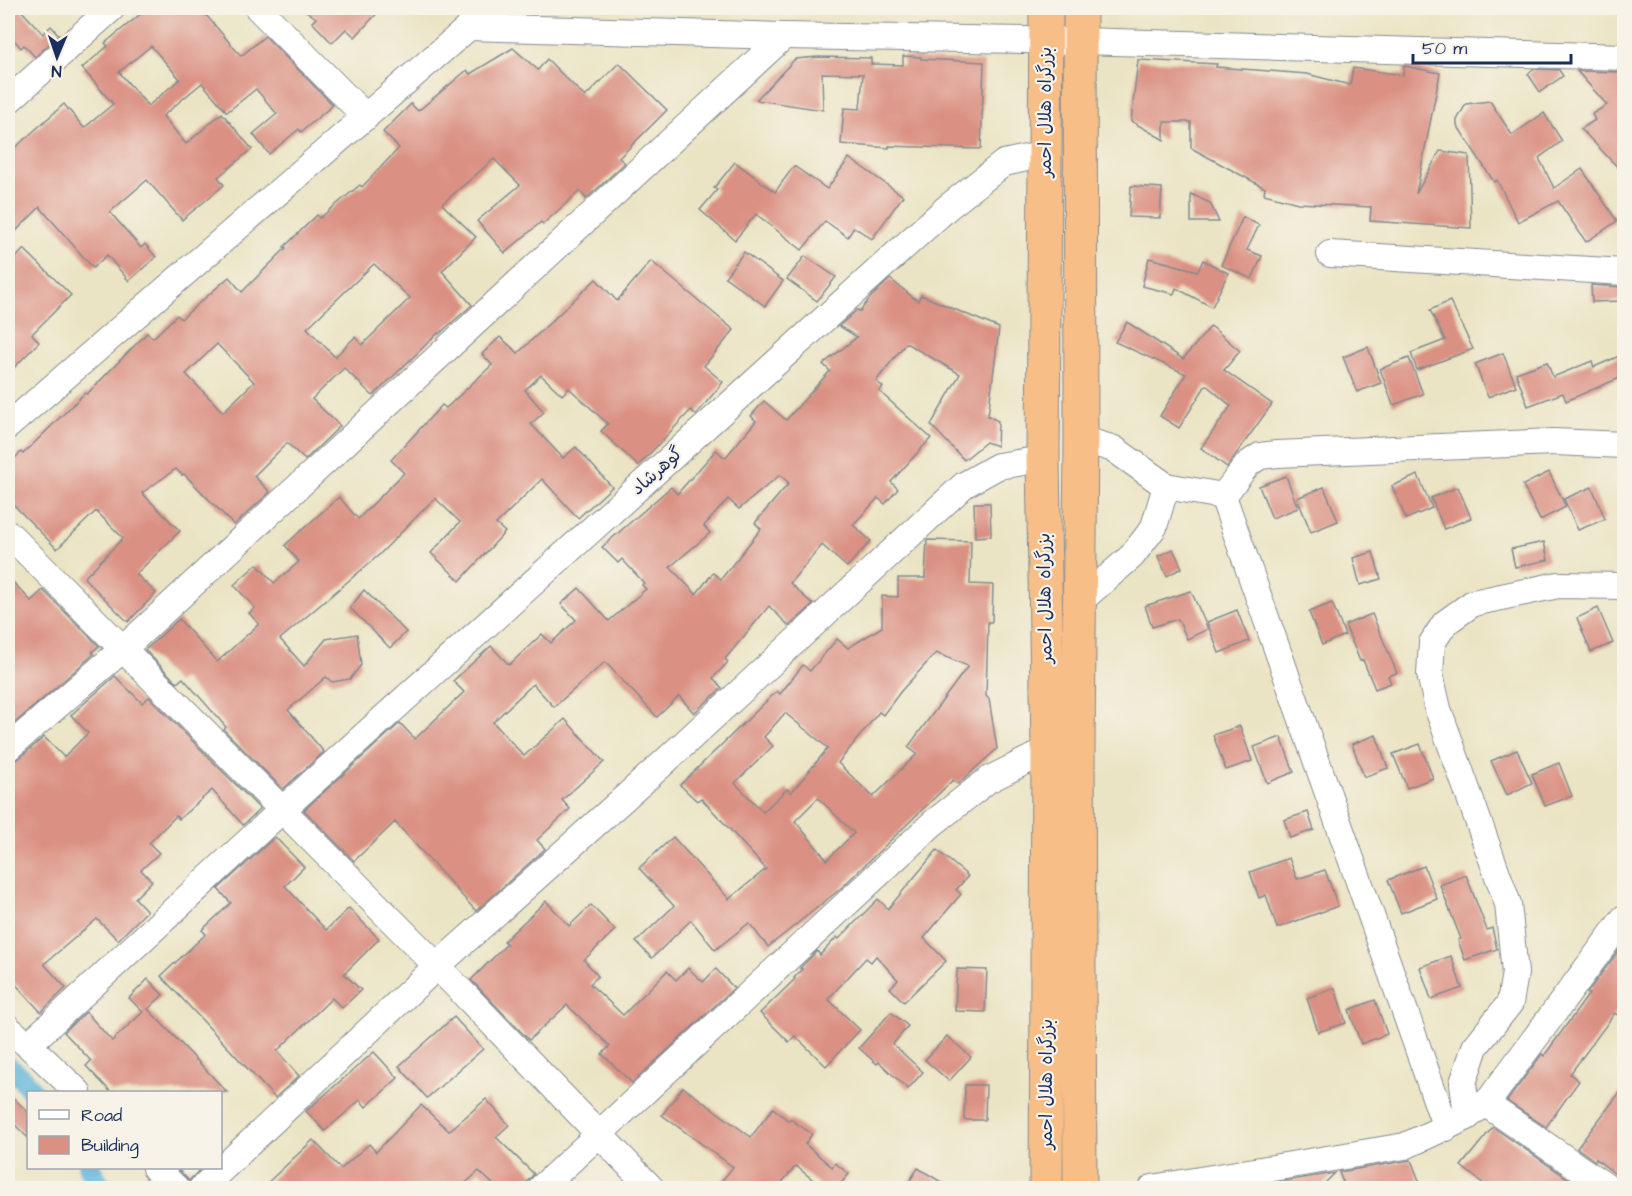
<svg xmlns="http://www.w3.org/2000/svg" width="1632" height="1196" font-family="'Architects Daughter','Playpen Sans Arabic',sans-serif">
<rect width="100%" height="100%" fill="#f7f3e8"/>
<filter id="ink" filterUnits="userSpaceOnUse"><feTurbulence type="fractalNoise" baseFrequency=".0167" numOctaves="2"/><feDisplacementMap in="SourceGraphic" scale="12" xChannelSelector="R" yChannelSelector="G"/><feConvolveMatrix kernelMatrix="1 2 1 2 8 2 1 2 1" color-interpolation-filters="sRGB"/></filter>
<filter id="wash" filterUnits="userSpaceOnUse"><feTurbulence type="fractalNoise" baseFrequency=".008" numOctaves="4" result="noise"/><feDisplacementMap in="SourceGraphic" scale="24" xChannelSelector="R" yChannelSelector="G"/><feGaussianBlur stdDeviation="1.35" result="paint"/><feColorMatrix in="noise" values="0 0 0 0 0 0 0 0 0 0 0 0 0 0 0 0 0 1.4 0 .05"/><feComposite in="paint" operator="in"/></filter>
<g filter="url(#wash)">
<rect width="100%" height="100%" fill="#ebe4c4"/>
<g fill="none" stroke-linecap="round" stroke-linejoin="round">
<g stroke="#5cb4d9" stroke-width="22">
<path d="M8 1067 23 1079 33 1092"/>
<path d="M89 1168 102 1188"/>
</g>
</g>
<g id="blocks">
<g fill="#da9082" fill-rule="evenodd">
<path d="M8 8H19L43 34 51 26 59 35 35 57 24 45 21 48 8 33Z"/>
<path d="M148 8H200L241 56 265 36 333 105 301 132 299 129 269 154 253 134 277 114 256 89 227 112 202 83 179 102 163 116 186 144 222 113 252 149 218 177 224 185 182 220 147 180 110 212 141 248 145 244 156 257 129 281 107 255 93 268 40 207 8 239V154L64 104 84 128 113 104 82 68 108 46 105 43ZM151 46 180 79 148 106 119 72Z"/>
<path d="M302 8H382L355 37 346 29 332 43 312 22 316 18Z"/>
<path d="M513 48 538 70 547 59 585 97 619 63 667 110 619 158 625 163 586 199 580 191 543 224 541 222 505 253 477 221 520 185 494 159 442 204 476 237 442 271 472 305 439 334 438 333 373 396 344 368 312 399 340 426 305 460 287 443 254 476 270 492 234 525 184 474 182 475 176 469 142 493 180 531 136 574 156 593 128 622 84 578 123 538 96 511 57 549 8 499V465L21 452 23 454 85 393 87 394 147 333 153 338 177 315 181 319 229 277 242 292 286 248 284 247 317 215 320 218 360 185 362 187 399 148 383 132 411 104 418 111 467 70 470 74ZM374 264 410 298 362 345 355 337 335 357 307 328ZM217 344 254 382 223 412 186 374Z"/>
<path d="M903 56 921 57V59L984 62 981 149 889 146V148L841 144 844 108 860 109 863 74 822 73 823 110 756 100 795 59 818 57 871 58V64L903 65Z"/>
<path d="M1138 60 1217 64 1216 67 1307 74 1350 85 1353 68 1403 75 1404 66 1440 73 1416 194 1440 151 1469 155 1471 228 1370 221 1371 207 1298 203 1264 194 1265 188 1191 148V122H1164V140L1131 121Z"/>
<path d="M1533 69 1559 70 1563 76 1540 92 1528 74Z"/>
<path d="M1577 71 1620 72 1624 76V174L1581 129 1595 120 1592 114 1607 105Z"/>
<path d="M1490 101 1512 135 1544 113 1562 141 1539 158 1554 188 1582 169 1617 221 1586 242 1558 201 1518 222 1497 180 1494 182 1457 125V120L1466 104Z"/>
<path d="M849 158 903 196 872 239 854 227 848 237 825 221 802 250 756 214 735 240 700 210 717 190 714 188 735 162 775 192 794 166 827 189Z"/>
<path d="M1131 186 1162 188 1160 218 1129 217Z"/>
<path d="M1191 194 1210 203 1219 222H1191Z"/>
<path d="M1243 217 1259 225 1247 250 1262 256 1252 279 1221 265Z"/>
<path d="M24 249 71 295 32 334 39 342 8 374V266Z"/>
<path d="M744 252 783 281 765 306 725 277Z"/>
<path d="M805 256 836 277 817 301 787 279Z"/>
<path d="M1149 258 1198 271 1203 260 1228 273 1212 307 1176 288 1174 294 1142 286Z"/>
<path d="M651 261 734 330 704 366 723 382 696 415 691 410 638 466 601 431 608 424 569 388 562 395 541 375 525 390 544 412 531 424 563 458 576 447 612 487 578 518 542 479 496 524 505 532 460 581 431 553 460 522 435 498 379 555 280 639 304 666 326 639 357 634 361 665 350 679 332 682 326 677 288 710 324 752 283 789 224 730 226 727 183 678 177 683 145 650 179 619 217 662 259 624 249 613 255 608 234 585 257 564 274 583 299 562 285 545 339 497 358 519 404 473 391 460 442 405 446 408 492 365 482 354 500 337 518 353 596 279 617 301Z"/>
<path d="M890 279 918 301 921 295 999 328 988 416 998 421 997 446 986 442 964 460 931 425 960 374 906 343 876 381 883 387 879 391 931 438 891 482 898 489 885 504 878 498 853 525 871 541 847 567 822 545 790 583 813 605 789 626 769 606 725 659 728 662 713 678 722 688 694 713 679 696 657 717 605 662 554 707 533 684 493 722 524 756 565 719 604 762 562 800 570 809 537 840 545 849 476 911 395 822 354 861 304 810 400 723 415 739 464 692 453 681 491 646 509 665 542 634 551 643 576 620 561 604 579 588 609 621 646 589 642 585 644 583 622 559 618 563 602 547 671 487 677 494 716 450 725 458 756 421 751 416 764 401 786 420 830 371 823 364 857 337 839 326 857 310 860 311 871 297ZM780 475 789 483 755 523 761 529 721 579 713 573 696 594 670 567 710 533 704 526 728 499 739 509Z"/>
<path d="M1591 285 1624 287V301L1592 302Z"/>
<path d="M1450 301 1473 349 1417 370 1411 353 1445 340 1430 310Z"/>
<path d="M1127 322 1183 359 1211 326 1240 351 1224 370 1272 404 1227 467 1201 448 1231 406 1206 385 1179 428 1160 416 1186 374 1115 342Z"/>
<path d="M1368 347 1381 383 1357 392 1343 357Z"/>
<path d="M1503 353 1516 386 1488 397 1475 364Z"/>
<path d="M1624 354V376L1566 401 1563 393 1528 406 1516 373 1547 362 1553 377 1592 361 1594 367Z"/>
<path d="M1409 358 1423 394 1393 405 1380 369Z"/>
<path d="M1549 472 1566 507 1540 520 1523 485Z"/>
<path d="M1418 475 1432 508 1406 519 1392 486Z"/>
<path d="M1286 476 1298 508 1272 518 1259 486Z"/>
<path d="M1324 487 1338 521 1311 532 1297 498Z"/>
<path d="M1458 487 1471 518 1444 529 1431 498Z"/>
<path d="M1592 487 1605 519 1578 530 1564 499Z"/>
<path d="M974 503H990L991 536 975 537Z"/>
<path d="M927 540 971 541 970 584 993 585 992 622H988L986 696 989 699 997 749 958 784 953 780 839 890 768 947 749 923 715 950 691 920 652 958 636 942 674 906 639 868 673 837 729 899 766 869 701 798 697 801 680 785 777 691 780 694 803 665 810 671 837 639 848 648 882 627V596L898 597V578H925ZM936 653 968 666 908 747 917 754 873 797 838 763 879 712 883 715 901 691ZM785 713 828 748 791 793 787 789 763 812 735 783 773 746 764 737ZM818 798 854 833 827 860 795 821Z"/>
<path d="M1544 542 1548 560 1515 567 1511 549Z"/>
<path d="M1173 549 1182 568 1167 576 1158 556Z"/>
<path d="M1373 552 1381 579 1360 585 1353 558Z"/>
<path d="M8 577 31 601 43 590 99 646 92 652 94 654 8 729Z"/>
<path d="M364 590 406 632 390 648 350 608Z"/>
<path d="M1191 591 1208 629 1187 639 1178 619 1152 627 1145 606Z"/>
<path d="M1332 603 1345 635 1322 645 1309 612Z"/>
<path d="M1598 608 1613 643 1591 652 1577 618Z"/>
<path d="M1237 610 1249 641 1219 653 1207 622Z"/>
<path d="M1372 614 1397 673 1388 676 1391 683 1375 689 1363 660 1360 661 1345 625Z"/>
<path d="M115 676 142 703 149 697 260 809 243 825 212 790 179 819 176 816 149 843 159 853 141 870 152 881 135 898 147 911 118 940 97 919 44 964 66 988 41 1012 8 976V763L18 759 44 737 64 757 88 733 71 715Z"/>
<path d="M1240 726 1252 761 1226 770 1213 735Z"/>
<path d="M1376 735 1388 768 1364 777 1352 744Z"/>
<path d="M1281 737 1294 772 1267 783 1254 747Z"/>
<path d="M1420 744 1433 778 1407 788 1393 754Z"/>
<path d="M1517 750 1532 783 1507 795 1491 761Z"/>
<path d="M1559 763 1572 796 1545 806 1532 774Z"/>
<path d="M1308 812 1314 830 1290 838 1284 820Z"/>
<path d="M275 837 304 867 285 886 326 930 349 908 379 939 344 974 361 990 342 1008 332 998 277 1051 299 1076 275 1098 161 976 206 934 202 930 231 903 218 889Z"/>
<path d="M937 850 968 876 956 890 961 894 924 938 946 961 904 1002 890 988 898 980 876 956 871 962 866 958 828 999 860 1030 826 1066 795 1036 789 1042 760 1013 795 979 794 978 802 969 800 968 817 951 820 955 837 937 839 939 878 899 888 909Z"/>
<path d="M1289 858 1297 879 1325 870 1338 906 1277 928 1266 895 1259 898 1250 872Z"/>
<path d="M1424 866 1437 899 1401 913 1388 880Z"/>
<path d="M1466 875 1487 930 1492 928 1497 949 1465 960 1458 940 1461 939 1440 885Z"/>
<path d="M546 901 569 926 591 905 615 930 584 960 598 976 590 984 623 1015 667 971 676 980 688 968 703 982 716 969 734 988 632 1083 602 1054 610 1046 567 1005 529 1040 471 980 507 944 504 941Z"/>
<path d="M1624 943V1020L1615 1013 1570 1074 1579 1081 1546 1127 1507 1101 1542 1054 1544 1056 1589 994 1587 993Z"/>
<path d="M1451 956 1462 988 1431 999 1420 967Z"/>
<path d="M957 969 987 970 985 1012 955 1011Z"/>
<path d="M148 979 163 995 148 1009 227 1092H111L86 1066 91 1061 64 1032 86 1012 112 1041 143 1012 129 998Z"/>
<path d="M1335 988 1346 1023 1318 1032 1307 998Z"/>
<path d="M1375 1000 1387 1034 1361 1044 1349 1010Z"/>
<path d="M891 1012 908 1026 893 1044 923 1072 908 1089 879 1062 877 1064 859 1048Z"/>
<path d="M454 1017 483 1049 427 1098 399 1066Z"/>
<path d="M947 1036 971 1057 949 1081 925 1060Z"/>
<path d="M374 1052 398 1078 366 1107 360 1100 325 1131 306 1111Z"/>
<path d="M965 1085H986L985 1120H964Z"/>
<path d="M683 1087 751 1137 773 1108 789 1121 790 1119 812 1134 805 1144 832 1167 835 1163 849 1174 837 1188H823L796 1166 777 1188H716L733 1167 662 1115Z"/>
<path d="M1624 1087V1181L1596 1159 1595 1161 1577 1148Z"/>
<path d="M8 1093 28 1112V1138L8 1118Z"/>
<path d="M486 1099 509 1125 496 1137 534 1174 521 1188H497L479 1171 460 1188H262L313 1140 341 1169 369 1144 376 1152 421 1105 449 1131Z"/>
<path d="M1493 1127 1576 1184 1573 1188H1489L1461 1166Z"/>
<path d="M1411 1160 1422 1188H1345L1339 1172Z"/>
<path d="M176 1167H202L189 1181Z"/>
<path d="M918 1168 951 1188H905Z"/>
<path d="M1335 1173 1320 1188H1241Z"/>
</g>
</g>
</g>
<g filter="url(#ink)">
<use href="#blocks" fill-opacity="0" stroke="#838a91" stroke-width="1.5"/>
<g fill="none" stroke-linecap="round" stroke-linejoin="round">
<g stroke="#838a91" stroke-width="28">
<g id="minor">
<path d="M258 8 366 117"/>
<path d="M8 101 112 8"/>
<path d="M1330 254 1624 272"/>
<path d="M8 426 469 27 784 36 1080 41 1624 57"/>
<path d="M1081 439 1114 449 1166 486 1223 496"/>
<path d="M1223 496 1446 1128"/>
<path d="M1223 496 1248 464 1260 456 1277 454 1554 442 1624 445"/>
<path d="M8 533 437 966 651 1188"/>
<path d="M1079 602 1132 556 1154 527 1166 486"/>
<path d="M8 748 123 649 784 36"/>
<path d="M8 1028 39 1055 78 1092"/>
<path d="M28 1045 282 810 948 207 1004 163 1045 154"/>
<path d="M1486 1104 1608 1188"/>
<path d="M1467 1117 1463 1083 1475 1047 1510 1003 1515 973 1508 904 1438 709 1430 674 1432 643 1445 623 1473 603 1558 585 1624 586"/>
<path d="M155 1168 176 1188"/>
<path d="M202 1188 437 966 659 767 964 485 998 466 1043 459"/>
<path d="M541 1188 932 824 988 780 1048 750"/>
<path d="M1152 1188 1405 1146 1467 1117 1490 1099 1624 918"/>
</g>
</g>
<g stroke="#838a91" stroke-width="35">
<g id="highway">
<path d="M1046 1188 1048 750 1043 459 1046 8"/>
<path d="M1080 1188 1078 748 1081 439 1080 8"/>
</g>
</g>
<use href="#minor" stroke="#fff" stroke-width="26"/>
<use href="#highway" stroke="#f7be88" stroke-width="33"/>
</g>
</g>
<g text-anchor="middle" dominant-baseline="central" stroke-width="4.5" stroke-linejoin="round" paint-order="stroke">
<g font-size="18" fill="#1b2f5e" stroke="#f7f3e8">
<text transform="translate(1045 112) rotate(-90)">بزرگراه هلال احمر</text>
<text transform="translate(657 471) rotate(-42)">گوهرشاد</text>
<text transform="translate(1045 598) rotate(-91)">بزرگراه هلال احمر</text>
<text transform="translate(1046 1084) rotate(-90)">بزرگراه هلال احمر</text>
</g>
</g>
<rect width="1632" height="1196" fill="none" stroke="#f7f3e8" stroke-width="30"/>
<rect x="27" y="1091" width="195" height="78" fill="#f7f3e8" stroke="#9fa5b1" stroke-width="1.5"/>
<rect x="39" y="1110" width="30" height="9" fill="#ffffff" stroke="#9fa5b1" stroke-width="1.5"/>
<text x="81" y="1121" font-size="18" fill="#1b2f5e">Road</text>
<rect x="39" y="1136" width="30" height="18" fill="#da9082" stroke="#9fa5b1" stroke-width="1.5"/>
<text x="81" y="1151" font-size="18" fill="#1b2f5e">Building</text>
<g transform="translate(57 57) rotate(182)" stroke="#f7f3e8" stroke-width="4.5" paint-order="stroke">
<path d="M0-4.5L10 22L0 15L-10 22Z" fill="#1b2f5e"/>
<text y="-9" font-size="16" font-weight="bold" text-anchor="middle" fill="#1b2f5e">N</text>
</g>
<path d="M1413 54v9h158v-9" fill="none" stroke="#1b2f5e" stroke-width="3"/>
<text x="1422" y="54" font-size="18" fill="#1b2f5e" stroke="#f7f3e8" stroke-width="4.5" paint-order="stroke">50 m</text>
</svg>
